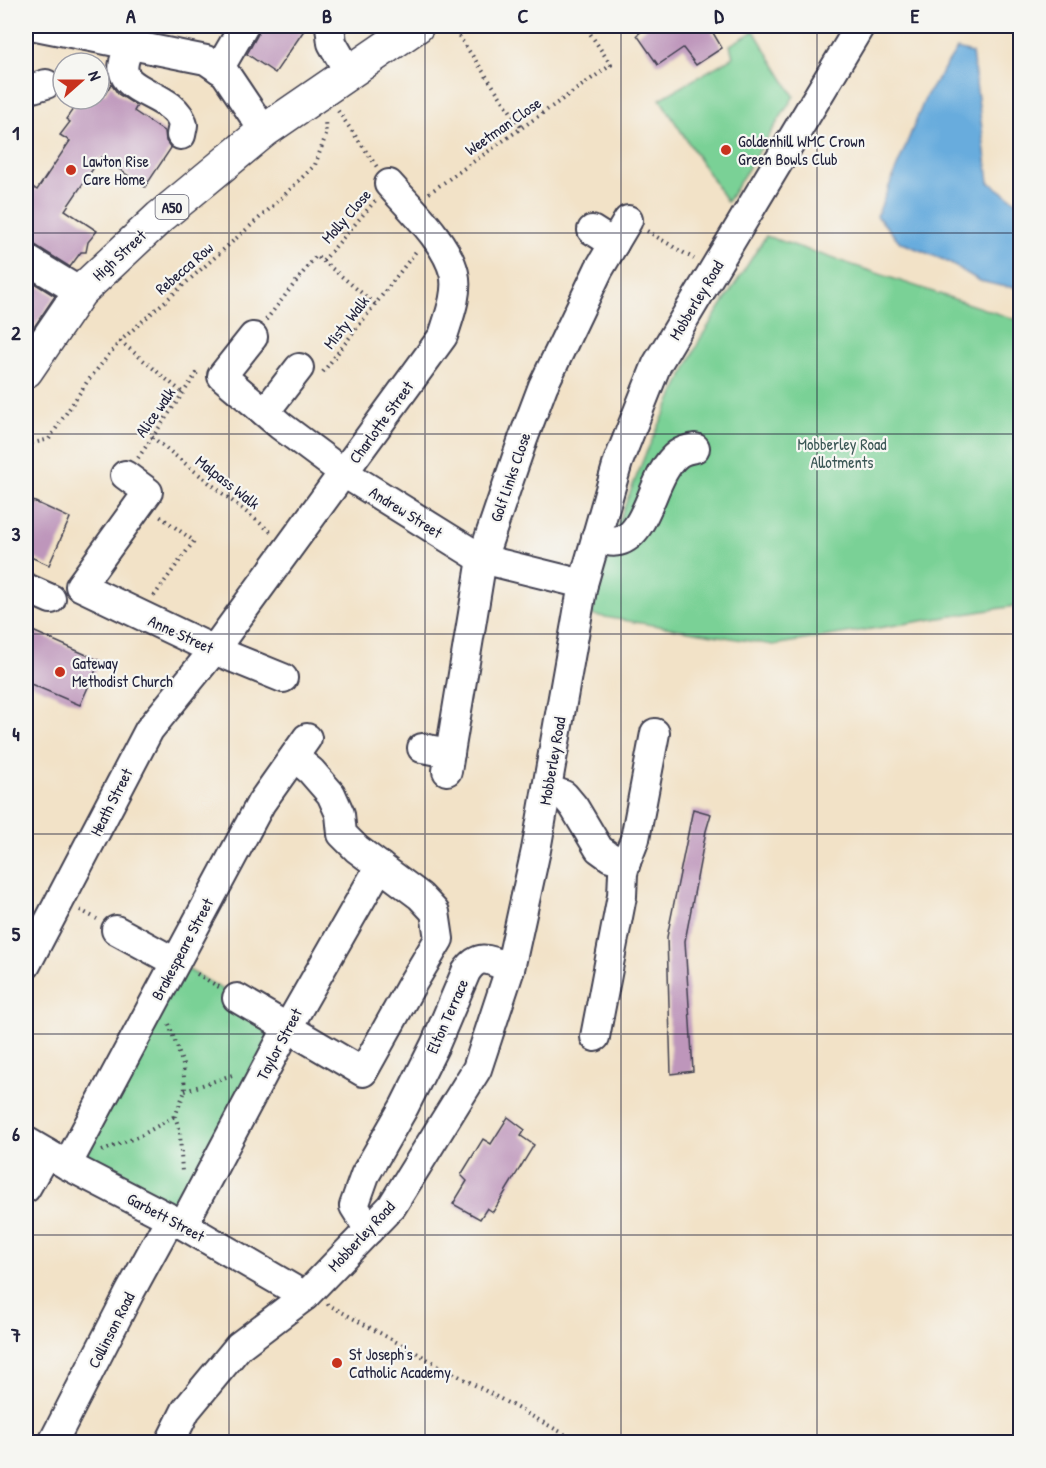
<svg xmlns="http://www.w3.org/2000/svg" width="1046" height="1468" font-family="'Patrick Hand',sans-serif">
<rect width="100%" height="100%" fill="#f6f6f2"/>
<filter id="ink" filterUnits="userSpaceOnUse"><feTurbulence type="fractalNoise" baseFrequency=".0167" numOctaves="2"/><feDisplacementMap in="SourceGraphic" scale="12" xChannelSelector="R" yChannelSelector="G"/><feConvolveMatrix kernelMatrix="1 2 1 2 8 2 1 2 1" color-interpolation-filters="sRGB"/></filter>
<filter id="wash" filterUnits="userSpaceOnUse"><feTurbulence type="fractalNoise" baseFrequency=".008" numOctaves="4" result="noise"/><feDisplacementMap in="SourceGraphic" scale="24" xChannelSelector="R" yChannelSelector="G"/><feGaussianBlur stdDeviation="1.35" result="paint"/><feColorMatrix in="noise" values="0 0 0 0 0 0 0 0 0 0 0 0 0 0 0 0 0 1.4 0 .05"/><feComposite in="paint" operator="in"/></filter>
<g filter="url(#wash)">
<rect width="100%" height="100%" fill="#f2e2c7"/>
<g fill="#7ad196" stroke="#4e7a68" stroke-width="1.5">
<path d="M754 31 794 96 727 202 660 99 733 57 730 45Z"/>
<path d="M766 236 1020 321V605L773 645 592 615 612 538 645 455 700 339Z"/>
<path d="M175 962 288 1027 183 1225 67 1165Z"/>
</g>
<path fill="#68acdd" stroke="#45678c" stroke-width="1.5" d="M957 49 972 53 989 182 1020 204V288L1001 286 980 281 944 260 900 242 877 216 926 96Z"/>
<g id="blocks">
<g fill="#be96bb">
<path d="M260 26H307L275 73 247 54 258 34Z"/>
<path d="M648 26H709L722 48 696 65 683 48 658 65 637 35Z"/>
<path d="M111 84 118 94 137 106 134 111 165 132 166 141 171 148 145 187 101 157 65 210 97 231 88 242 86 252H81L70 267 35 245 26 243V182L37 190 70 141 60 135 70 122 66 119 80 99H99V90L105 94Z"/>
<path d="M26 278 55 296 26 339Z"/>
<path d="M33 501 70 518 49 565 26 555V518Z"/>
<path d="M26 628 100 661 80 705 26 682Z"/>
<path d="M693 809 711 814 706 831 685 941 693 1071 671 1074 667 937Z"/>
<path d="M508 1117 525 1130 521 1136 534 1145 493 1212 487 1208 480 1219 453 1204 467 1181 461 1175 483 1139 491 1144Z"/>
</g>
</g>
</g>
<g filter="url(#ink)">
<use href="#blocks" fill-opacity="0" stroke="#413f50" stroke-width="1.5"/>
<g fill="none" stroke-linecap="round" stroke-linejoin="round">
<g stroke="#413f50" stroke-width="32">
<g id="minor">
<path d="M36 26 206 60 225 73 264 131"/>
<path d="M330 26 332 43 348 71"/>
<path d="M131 44C129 50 125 56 124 62 116 94 175 92 183 125L181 135"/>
<path d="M219 69 244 26"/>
<path d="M26 90 46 84"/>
<path d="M592 230 614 244"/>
<path d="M26 259 80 292"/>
<path d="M253 337 222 376 281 426 344 473 482 559 583 584"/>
<path d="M265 412 299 368"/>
<path d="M125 475 148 492 80 586 214 650 283 678"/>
<path d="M596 537C604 540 611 543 619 541 649 533 652 473 678 454 682 451 689 449 695 448"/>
<path d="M26 588 51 599"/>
<path d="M422 748 450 753"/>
<path d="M447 771 482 559 523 439 543 386 599 269 628 220"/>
<path d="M547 789 564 795 574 807 599 849 610 857 626 862 635 839 655 733"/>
<path d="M116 930 175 962"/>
<path d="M26 965 149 730 214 650 443 336C449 317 459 292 454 273 446 241 410 208 389 184"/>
<path d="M237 998 363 1072 412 984 439 939 435 912 420 896 357 849 342 834 340 814 331 794 311 771 294 757"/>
<path d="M595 1037 622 896 623 873 626 862"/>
<path d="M26 1141 67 1165 183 1225 305 1296"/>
<path d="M67 1165 261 803 307 738"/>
<path d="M26 1188 46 1153"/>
<path d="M183 1225 288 1027 380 866"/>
<path d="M369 1230 354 1206 365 1175 404 1107 435 1045 466 972C480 951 491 961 510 969"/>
<path d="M53 1442 130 1292 170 1219"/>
<path d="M170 1442 186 1410 239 1346 305 1296 392 1206 477 1069 510 969 536 850 583 584 618 462 657 364 860 26"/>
</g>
</g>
<g stroke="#413f50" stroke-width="36">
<path id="major" d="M26 371 80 292 160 217 264 131 417 26"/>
</g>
<g stroke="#413f50" stroke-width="4" stroke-dasharray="1.5 4.5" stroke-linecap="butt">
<path d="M452 26 521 127"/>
<path d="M338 111 377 167"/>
<path d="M429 193 611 65 585 26"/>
<path d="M647 231 694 259"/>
<path d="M323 261 375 304"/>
<path d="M266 320 316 256 323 261 375 201"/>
<path d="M120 341 183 393"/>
<path d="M323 372 417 250"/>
<path d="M152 437 271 532"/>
<path d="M26 445 49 439 87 382 120 341 274 205 315 165 326 135 325 120"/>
<path d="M138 458 199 370"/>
<path d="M154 596 194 541 158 515"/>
<path d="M80 910 97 919"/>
<path d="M197 974 219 987"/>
<path d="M169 1024 183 1065 185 1091 175 1116 180 1132 182 1173"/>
<path d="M185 1091 235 1074"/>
<path d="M102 1151 142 1135 175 1116"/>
<path d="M327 1304 579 1442"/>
</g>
<use href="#minor" stroke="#fff" stroke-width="28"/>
<use href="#major" stroke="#fff" stroke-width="33"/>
</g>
</g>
<path fill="none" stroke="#22223b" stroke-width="1.5" stroke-opacity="0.55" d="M229 26V1442M425 26V1442M621 26V1442M817 26V1442M26 233H1020M26 434H1020M26 634H1020M26 834H1020M26 1034H1020M26 1235H1020"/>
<g fill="#c8321e" stroke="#f6f6f2" stroke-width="2">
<circle cx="726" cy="150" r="6"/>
<circle cx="71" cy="170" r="6"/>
<circle cx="60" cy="672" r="6"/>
<circle cx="337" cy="1363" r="6"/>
</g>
<g text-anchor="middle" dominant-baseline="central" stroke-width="4.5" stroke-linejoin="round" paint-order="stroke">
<rect fill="#f6f6f2" stroke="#626272" stroke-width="1.5" x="155.5" y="195" width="33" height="24" rx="4.5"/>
<g font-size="15" font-weight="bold" fill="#22223b">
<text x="172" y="207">A50</text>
</g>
<g font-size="16" fill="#22223b" stroke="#f6f6f2">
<text transform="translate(503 126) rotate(-35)">Weetman Close</text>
<text transform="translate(346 216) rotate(-49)">Molly Close</text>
<text transform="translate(119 255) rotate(-43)">High Street</text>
<text transform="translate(184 268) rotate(-41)">Rebecca Row</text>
<text transform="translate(696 300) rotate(-59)">Mobberley Road</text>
<text transform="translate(346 322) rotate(-52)">Misty Walk</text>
<text transform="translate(155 412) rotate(-55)">Alice walk</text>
<text transform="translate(381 422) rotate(-54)">Charlotte Street</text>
<text transform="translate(510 477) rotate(-71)">Golf Links Close</text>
<text transform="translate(228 482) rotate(38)">Malpass Walk</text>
<text transform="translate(406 512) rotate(32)">Andrew Street</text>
<text transform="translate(181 634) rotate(25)">Anne Street</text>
<text transform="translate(552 761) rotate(-80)">Mobberley Road</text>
<text transform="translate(111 802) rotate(-63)">Heath Street</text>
<text transform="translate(182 949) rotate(-62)">Brakespeare Street</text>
<text transform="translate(447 1016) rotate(-66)">Elton Terrace</text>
<text transform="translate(279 1044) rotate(-62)">Taylor Street</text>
<text transform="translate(166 1217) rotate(28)">Garbett Street</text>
<text transform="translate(361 1236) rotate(-47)">Mobberley Road</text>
<text transform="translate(111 1330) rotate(-63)">Collinson Road</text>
</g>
<g font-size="16" fill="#22223b" stroke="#f6f6f2" text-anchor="start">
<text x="738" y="141">Goldenhill WMC Crown<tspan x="738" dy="18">Green Bowls Club</tspan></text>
<text x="83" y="161">Lawton Rise<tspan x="83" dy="18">Care Home</tspan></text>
<text x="72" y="663">Gateway<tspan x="72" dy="18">Methodist Church</tspan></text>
<text x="349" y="1354">St Joseph's<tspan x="349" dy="18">Catholic Academy</tspan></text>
</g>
<g font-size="16" fill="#3c5756" stroke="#f6f6f2">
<text x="842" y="444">Mobberley Road<tspan x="842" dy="18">Allotments</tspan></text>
</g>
</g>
<rect width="1046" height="1468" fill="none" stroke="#f6f6f2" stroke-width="66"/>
<g transform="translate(81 81) rotate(69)"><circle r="28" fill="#f6f6f2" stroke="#a1a1a9" stroke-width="1.5"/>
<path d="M0-4.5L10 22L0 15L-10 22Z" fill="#c8321e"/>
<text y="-9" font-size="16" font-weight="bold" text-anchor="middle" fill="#22223b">N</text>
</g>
<rect x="33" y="33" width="980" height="1402" fill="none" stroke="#22223b" stroke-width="2"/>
<g font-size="20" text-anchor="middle" font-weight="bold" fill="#22223b">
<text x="131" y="23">A</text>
<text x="327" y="23">B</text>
<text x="523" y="23">C</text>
<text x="719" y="23">D</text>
<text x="915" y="23">E</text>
<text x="16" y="140">1</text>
<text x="16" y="340">2</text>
<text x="16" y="541">3</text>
<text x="16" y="741">4</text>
<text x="16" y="941">5</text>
<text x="16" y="1141">6</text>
<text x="16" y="1342">7</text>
</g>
</svg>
